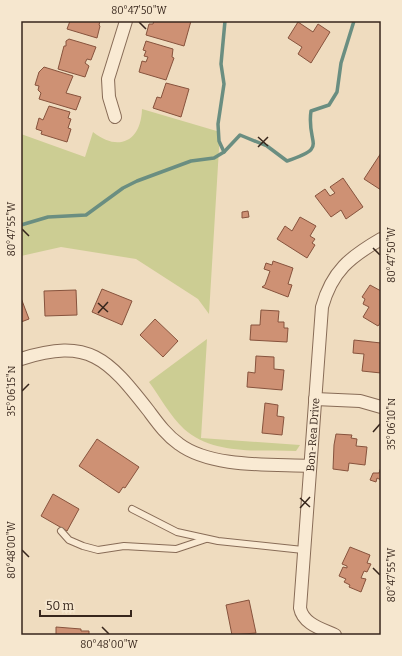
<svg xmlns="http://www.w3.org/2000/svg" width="402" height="656" font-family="Bitter,serif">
<rect width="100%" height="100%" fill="#efdcbf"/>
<g fill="#cccd93">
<path d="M142 109 220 132 209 314 198 299 136 259 61 247 21 256V134L85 157 93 132C118 152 141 142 142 109Z"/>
<path d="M207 339 201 438 300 445 296 451C259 450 213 455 184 429 170 416 160 397 149 382Z"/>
</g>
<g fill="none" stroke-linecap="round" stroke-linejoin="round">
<g stroke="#6a8e81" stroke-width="3.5">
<path d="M224 152 219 141 218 124 224 84 221 64 225 21"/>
<path d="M21 225 48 217 86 215 123 188 137 181 191 161 214 158 224 152 240 135 267 146 287 161C330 147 306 145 311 111L329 105 337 92 341 63 354 21"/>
</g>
</g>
<g fill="#ce9174" stroke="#87533d">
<path d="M70 21H100L99 25 100 26 97 38 67 29Z"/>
<path d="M154 21H191L184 46 146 35 149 24H153Z"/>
<path d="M298 22 313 32 318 24 330 32 311 63 298 54 302 47 288 38Z"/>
<path d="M69 39 96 47 91 60 87 59 85 63 89 66 85 77 58 69 64 46H66V41Z"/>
<path d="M146 41 173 49 172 57 174 58 166 80 139 72 142 61 146 62 148 57 144 56 146 51 143 50Z"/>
<path d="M44 67 73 76 66 93 81 97 76 110 39 99 41 93 38 90 39 86 35 85 39 72Z"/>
<path d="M166 83 189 89 181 117 153 108 157 97 161 98Z"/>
<path d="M49 106 70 112 68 118 71 119 68 128 71 129 67 142 41 134 42 131 36 129 39 118 43 120Z"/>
<path d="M381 153V190L364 179Z"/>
<path d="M343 178 363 207 346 219 341 210 331 217 315 196 325 189 330 196 335 193 330 187Z"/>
<path d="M248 211 249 217 242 218V212Z"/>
<path d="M300 217 316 226 310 236 315 239 312 243 315 245 307 258 277 239 285 226 292 231Z"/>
<path d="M273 261 293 268 288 284 292 285 288 297 262 287 265 285 270 271 264 269 266 263 272 265Z"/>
<path d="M370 285 381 291V322L378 326 363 317 369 307 363 304 365 299 362 297Z"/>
<path d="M102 289 132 301 122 325 92 312Z"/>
<path d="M76 290 77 315 45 316 44 291Z"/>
<path d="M21 298 29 319 21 322Z"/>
<path d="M261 310 279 311 278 322H284V328H288L287 342 250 340 251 325H260Z"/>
<path d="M155 319 178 341 163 357 140 335Z"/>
<path d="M354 340 381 343V373L362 371 364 354 353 353Z"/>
<path d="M256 356 274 357V369L284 370 282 390 247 387 248 372 255 373Z"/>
<path d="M265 403 278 405 277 416 284 417 282 435 262 433Z"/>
<path d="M336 434 352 435 351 438 357 439 356 446 367 447 365 465 349 463 348 471 333 469 334 445Z"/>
<path d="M97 439 139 467 125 488 123 487 119 493 79 466Z"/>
<path d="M381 467V480L377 478 376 482 370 480 373 473H379Z"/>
<path d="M53 494 79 509 67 531 41 516Z"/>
<path d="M350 547 370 555 367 563 371 564 367 572 364 571 361 578 366 579 361 592 349 587 350 585 344 582 346 579 339 576 343 567 347 568V566L342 564Z"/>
<path d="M249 600 256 633 232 635 226 605Z"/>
<path d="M56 627 81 629V631H89V635H56Z"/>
</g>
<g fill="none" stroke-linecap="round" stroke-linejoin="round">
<g stroke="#886c57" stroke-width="8">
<g id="lane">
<path d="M132 509 177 532 218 541 303 550"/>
<path d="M61 531 69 540 83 546 98 550 124 546 176 549 206 539"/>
</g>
</g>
<g stroke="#886c57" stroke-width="14">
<g id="street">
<path d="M115 117 109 97 108 79 126 21"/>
<path d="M21 359C89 337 108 359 148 410 157 422 166 435 179 444 211 468 271 464 310 466"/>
<path d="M315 399 360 401 381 407"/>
<path id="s1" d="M335 635C322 629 303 624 300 608L322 307C332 271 350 257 381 239"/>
</g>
</g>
<use href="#lane" stroke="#f9ead3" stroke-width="6"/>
<use href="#street" stroke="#f9ead3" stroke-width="12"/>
</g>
<path fill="none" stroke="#37261c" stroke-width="1.5" d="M139 22 146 29M258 137 268 146M258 147 268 137M22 229 29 236M373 248 380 255M98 303 108 312M98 313 108 302M22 391 29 384M373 432 380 424M300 498 310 507M300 508 310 497M22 550 29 557M373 568 380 575M102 627 109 634"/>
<g text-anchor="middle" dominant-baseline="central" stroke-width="3.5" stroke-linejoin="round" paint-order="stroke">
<g font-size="11" fill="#37261c" stroke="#f6e7cf">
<text stroke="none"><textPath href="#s1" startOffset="220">Bon-Rea Drive</textPath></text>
</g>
</g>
<rect width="402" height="656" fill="none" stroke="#f6e7cf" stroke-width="44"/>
<path d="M40 610v6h91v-6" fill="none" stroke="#37261c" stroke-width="2"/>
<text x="46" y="610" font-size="12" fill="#37261c" stroke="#f6e7cf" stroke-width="3" paint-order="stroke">50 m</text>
<rect x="22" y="22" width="358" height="612" fill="none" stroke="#37261c" stroke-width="1.5"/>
<g font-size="10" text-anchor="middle" fill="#37261c">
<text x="139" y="14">80°47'50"W</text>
<text transform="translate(11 229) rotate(-90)" y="4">80°47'55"W</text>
<text transform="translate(391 255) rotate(-90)" y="4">80°47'50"W</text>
<text transform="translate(11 391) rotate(-90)" y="4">35°06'15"N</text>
<text transform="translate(391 424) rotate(-90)" y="4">35°06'10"N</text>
<text transform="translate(11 550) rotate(-90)" y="4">80°48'00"W</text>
<text transform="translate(391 575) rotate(-90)" y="4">80°47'55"W</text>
<text x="109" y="648">80°48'00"W</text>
</g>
</svg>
